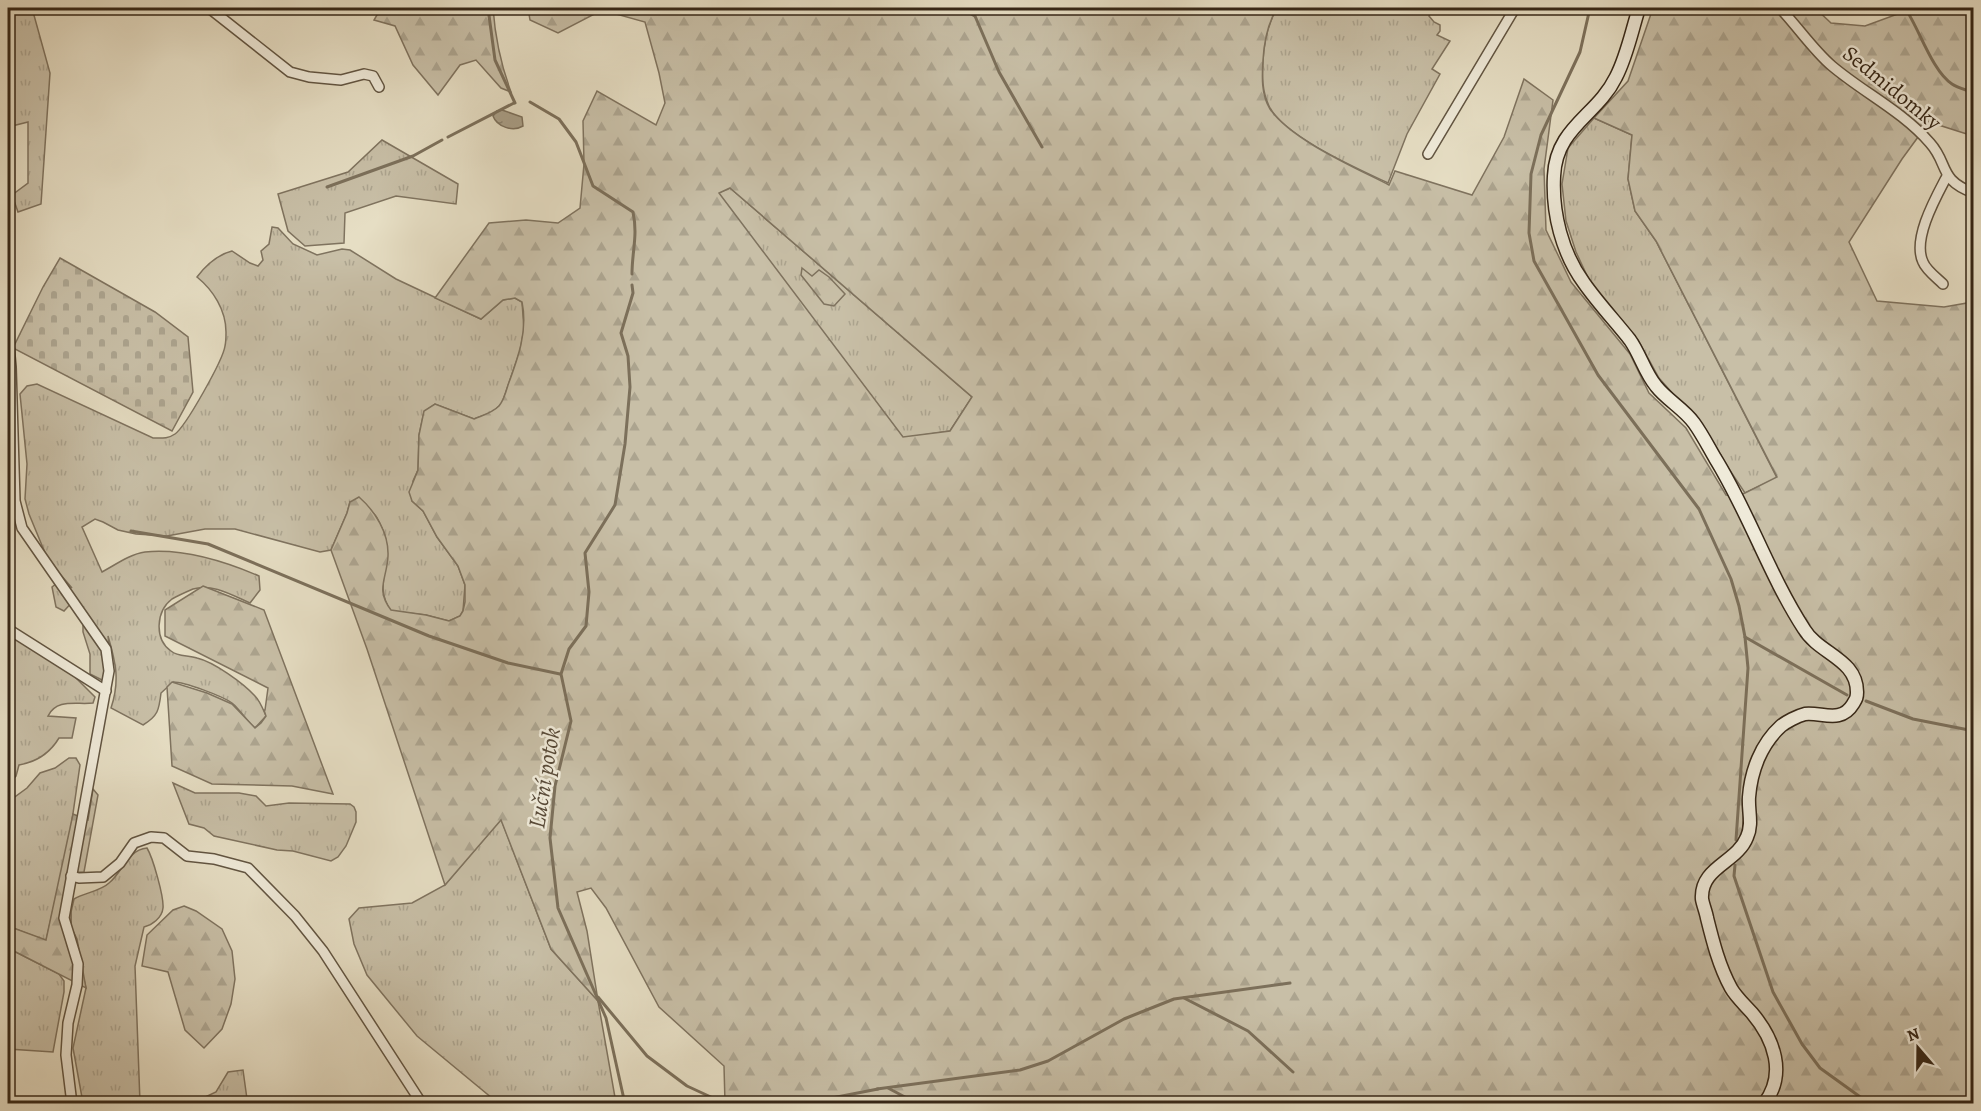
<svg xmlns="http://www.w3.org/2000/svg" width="1981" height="1111" font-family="Alegreya,serif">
<defs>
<pattern id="grass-tufts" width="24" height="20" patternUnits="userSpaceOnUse" patternTransform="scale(1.5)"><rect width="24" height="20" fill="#c8bfa7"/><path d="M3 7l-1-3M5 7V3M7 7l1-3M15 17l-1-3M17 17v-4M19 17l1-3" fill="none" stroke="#aca48f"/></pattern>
<pattern id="forest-firs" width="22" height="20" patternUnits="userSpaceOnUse" patternTransform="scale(1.5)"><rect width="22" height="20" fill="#c8bfa7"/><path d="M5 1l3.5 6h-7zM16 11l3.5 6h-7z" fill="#aca48f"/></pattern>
<pattern id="cemetery-stones" width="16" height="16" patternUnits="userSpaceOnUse" patternTransform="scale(1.5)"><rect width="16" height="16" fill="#c8bfa7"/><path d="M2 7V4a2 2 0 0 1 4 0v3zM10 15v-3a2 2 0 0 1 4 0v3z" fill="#aca48f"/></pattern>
<pattern id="water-ripples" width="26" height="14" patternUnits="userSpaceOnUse" patternTransform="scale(1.5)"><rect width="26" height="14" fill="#aaa089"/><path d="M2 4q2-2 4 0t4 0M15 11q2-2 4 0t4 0" fill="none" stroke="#8b826f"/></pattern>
</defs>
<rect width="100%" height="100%" fill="#e6dec4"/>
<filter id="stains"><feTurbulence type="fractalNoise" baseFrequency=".00333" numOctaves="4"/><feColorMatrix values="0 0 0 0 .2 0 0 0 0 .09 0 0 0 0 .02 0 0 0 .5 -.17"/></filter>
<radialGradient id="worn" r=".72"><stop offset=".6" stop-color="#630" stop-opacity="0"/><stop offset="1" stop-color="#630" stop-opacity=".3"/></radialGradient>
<g fill="url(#grass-tufts)" stroke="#7f735f" stroke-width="1.5">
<path d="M8 8H32L50 73 41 204 18 212 12 195 28 183V122L8 127Z"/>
<path d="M1277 8H1432L1429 16 1434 22 1440 25V31L1437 35 1450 41 1432 69 1440 74 1407 134 1388 183C1358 169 1283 136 1269 106 1262 91 1262 77 1263 61 1264 42 1268 24 1277 8Z"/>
<path d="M1594 118 1632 135 1628 179 1635 211 1656 241 1777 478 1745 493 1697 421 1659 378 1638 340 1590 282 1576 252 1566 221 1562 184 1568 148Z"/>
<path d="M382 140 458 184 456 204 396 196 345 213 344 243 305 246 288 231 278 194 348 172Z"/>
<path d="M730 188 972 397 950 431 903 438 718 193Z"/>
<path d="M272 227 278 228 293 244 317 255 342 249 350 250 396 279 481 319 503 300 515 298 522 302 524 329 520 351 502 403 493 412 474 419 435 404 424 412 419 435 418 470 413 481 412 501 423 511 437 537 458 566 465 585 463 611 460 616 449 621 426 615 391 611C371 583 397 561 382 528 380 525 378 518 375 515 370 509 357 506 350 502L347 513 331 550 320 552 235 529H205L167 536 136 534 118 530 103 522 95 519 82 527 102 572C115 565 130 554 145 552 184 548 224 561 259 576L260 590 250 603C232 595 212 583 193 589 186 592 179 595 172 599 156 611 154 639 171 651 178 657 188 655 197 658 214 662 243 683 255 696 260 701 263 709 266 716L255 728C246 721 241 710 232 703 222 696 185 682 173 682L161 693C159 710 158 716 143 725L111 708C120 681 116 663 108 636L112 672 102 680 90 674V654L83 632V609L75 599 64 611 56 607 52 587 61 580 72 588 48 560 29 514 25 499 27 464 20 394 27 386 37 384 153 438C161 438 168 439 175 434 186 426 223 360 225 346 226 342 226 337 226 332 226 310 213 290 197 277 206 265 217 255 232 251L250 263 258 266 263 260 261 251 269 244Z"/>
<path d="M8 634 73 675 95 697 93 703C77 705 57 698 48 716L76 718 72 738H59C50 753 36 762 19 765L16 776 8 784Z"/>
<path d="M69 758H76L80 765 70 834 46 941 8 926V802L27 788 40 773 55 768Z"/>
<path d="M173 783 195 793H239L256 796 266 806 289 803 350 804 354 807 356 812V822L346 846 338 857 331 861 293 851 277 850 214 836 204 828 189 824Z"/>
<path d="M501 819 551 949 598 1001 616 1103H498L417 1036 367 975 354 944 349 919 359 908 412 903 445 885Z"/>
<path d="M147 848C153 858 164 897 163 908 162 918 152 925 144 927L135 966 140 1103H83L73 1048 86 988 71 927V912L74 899C84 893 101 891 109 883 123 872 127 850 147 848Z"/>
<path d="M8 948 59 974 64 981V992L53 1052 8 1049Z"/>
<path d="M243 1070 247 1099 245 1103H201L203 1098 216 1092 228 1072Z"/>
</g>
<g fill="url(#forest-firs)" stroke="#7f735f" stroke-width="1.5" fill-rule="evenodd">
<path d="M381 8H493C495 36 501 65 511 92L501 88 476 60 460 65 438 95 413 65 395 26 374 20Z"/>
<path d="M528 8H960L975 17 976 8H1277C1268 23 1264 42 1263 60 1262 76 1261 95 1270 109 1291 140 1356 168 1389 185L1395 171 1472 195 1504 137 1524 79 1553 100 1544 169 1546 230 1571 282 1630 354 1649 393 1686 428 1726 495 1736 496 1745 493 1777 477 1656 241 1635 211 1628 179 1632 135 1594 118 1628 81 1653 8H1815L1831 23 1865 26 1914 8H1973V136L1929 122 1902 159 1849 242 1877 301 1944 307 1973 302V1103H725L724 1066 659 1007 606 908 591 888 577 892 587 931 598 1001 551 949 501 820 445 885 367 649 331 550 347 513 350 502 359 497C375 511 389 533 388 556 387 579 375 589 391 610L426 615 449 621 460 616 463 611 465 602V585L458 566 437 537 423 511 412 501 409 492 418 470 419 435 424 411 435 404 474 419C483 415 492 413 499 406 504 400 506 392 508 385 518 358 528 331 522 302L515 298 503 300 481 319 435 298 489 223 526 220 558 223 580 208 584 164 583 121 597 91 656 125 665 103 659 73 645 22 602 10 558 33 530 20ZM730 188 972 397 950 431 903 437 719 193Z"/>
<path d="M802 268 812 276 819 270 829 277 845 294 834 306 824 304 801 275Z"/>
<path d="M203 586 264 610 333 794 292 786 212 784 172 766 167 687 172 682 207 693 232 704 255 728 261 723 266 716 264 710H265L268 688 165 636V610Z"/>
<path d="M93 789 98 795 84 872 68 873 62 907 71 912V927L77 939 86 988 8 948V926L46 940 73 814 88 820Z"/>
<path d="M184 906 196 911 222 929 232 951 235 979 231 1004 222 1029 204 1048 185 1030 168 972 142 966 147 935 173 910Z"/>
</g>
<path fill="url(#cemetery-stones)" stroke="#7f735f" stroke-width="1.5" d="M60 258 155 312 188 337 193 392 172 431 13 348 43 287Z"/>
<path fill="url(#water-ripples)" stroke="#7c705b" stroke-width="1.5" d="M502 110 522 117 523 126C513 132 497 127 493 116L497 111Z"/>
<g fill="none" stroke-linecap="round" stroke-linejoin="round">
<g stroke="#7c705b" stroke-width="3">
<path d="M488 8 495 60 515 103"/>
<path d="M1590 8 1580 52 1541 135 1531 174 1529 233 1534 261 1598 375 1699 509 1731 579 1739 606 1745 637 1748 668 1736 840"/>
<path d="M1905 8C1919 28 1932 71 1952 84 1958 88 1967 90 1974 93"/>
<path d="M975 16 999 72 1042 147"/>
<path d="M530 102 559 119 576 142 593 186 633 212C638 236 632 251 632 274"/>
<path d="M448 137 514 103"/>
<path d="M327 187 413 156 442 140"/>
<path d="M131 531 208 544 429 636 508 663 560 674"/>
<path d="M1745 637 1847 695"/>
<path d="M1866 701 1913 719 1974 731"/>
<path d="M1735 865 1734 876 1773 992 1802 1044 1820 1068 1870 1104"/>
<path d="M598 997 647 1056 687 1086 726 1104"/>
<path d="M1184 998 1248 1031 1293 1072"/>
<path d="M888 1088 918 1104"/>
<path d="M877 1089 1020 1070 1048 1061 1124 1019 1174 999 1290 983"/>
<path d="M625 1104 606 1018 558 908 550 838 555 786 571 721 561 674 569 649 586 626 589 592 585 553 615 505 625 444 630 387 628 356 621 333 633 293 632 285"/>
<path d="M801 1104 878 1089"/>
</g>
<g stroke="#625542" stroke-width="12">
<g id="street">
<path d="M209 8 290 72 309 77 341 80 364 74 373 76 379 87"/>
<path d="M1780 8C1797 26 1814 51 1832 66 1864 93 1902 111 1930 143 1949 164 1938 180 1974 193"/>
<path d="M1428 154 1515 8"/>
<path d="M1943 284C1937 278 1926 270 1923 262 1912 239 1936 197 1947 176"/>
<path d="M8 335 11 367 15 501 22 528 106 649 109 671 64 918 78 964 77 985 68 1023 66 1055 72 1104"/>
<path d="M8 629 106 691"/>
<path d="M71 876 79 878 103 877 120 863 134 843 151 837 164 838 187 856 214 859 248 868 295 916 323 951 422 1104"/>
</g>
</g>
<g stroke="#362717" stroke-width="15">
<path id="secondary" d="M1639 8C1632 30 1627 56 1616 77 1597 116 1556 127 1554 176 1552 213 1562 253 1584 283 1598 303 1615 321 1630 340 1640 354 1645 373 1656 386 1667 400 1684 409 1694 423 1702 434 1708 446 1715 458 1749 513 1769 575 1804 629 1819 654 1857 659 1857 692 1857 698 1856 699 1853 704 1841 724 1822 712 1805 714 1797 716 1786 722 1781 726 1761 744 1751 771 1749 797 1748 811 1753 824 1747 837 1737 863 1700 867 1702 899 1703 905 1706 912 1707 918 1713 942 1719 966 1731 988 1736 997 1745 1005 1752 1013 1774 1039 1787 1074 1764 1104"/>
</g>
<use href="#street" stroke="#efead9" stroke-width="9"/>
<use href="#secondary" stroke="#efead9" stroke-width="12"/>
</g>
<g text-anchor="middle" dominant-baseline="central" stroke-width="5" stroke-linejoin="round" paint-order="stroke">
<g font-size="22" fill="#362717" stroke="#efead9">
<text transform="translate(1892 88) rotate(39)">Sedmidomky</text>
</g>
<g font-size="24" font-style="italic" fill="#594b39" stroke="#efead9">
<text transform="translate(544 778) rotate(-81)">Luční potok</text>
</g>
</g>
<rect width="1981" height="1111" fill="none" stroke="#e6dec4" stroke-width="30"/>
<rect x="9" y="9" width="1963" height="1093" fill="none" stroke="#362717" stroke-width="3"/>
<rect x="15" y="15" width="1951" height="1081" fill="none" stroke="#362717" stroke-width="1.5"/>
<g transform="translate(1918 1048) rotate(340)" stroke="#efead9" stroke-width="4.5" paint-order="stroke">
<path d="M0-4.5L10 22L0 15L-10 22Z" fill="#362717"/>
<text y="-9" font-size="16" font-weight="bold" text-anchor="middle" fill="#362717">N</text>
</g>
<rect width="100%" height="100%" filter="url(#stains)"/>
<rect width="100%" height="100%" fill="url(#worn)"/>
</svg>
